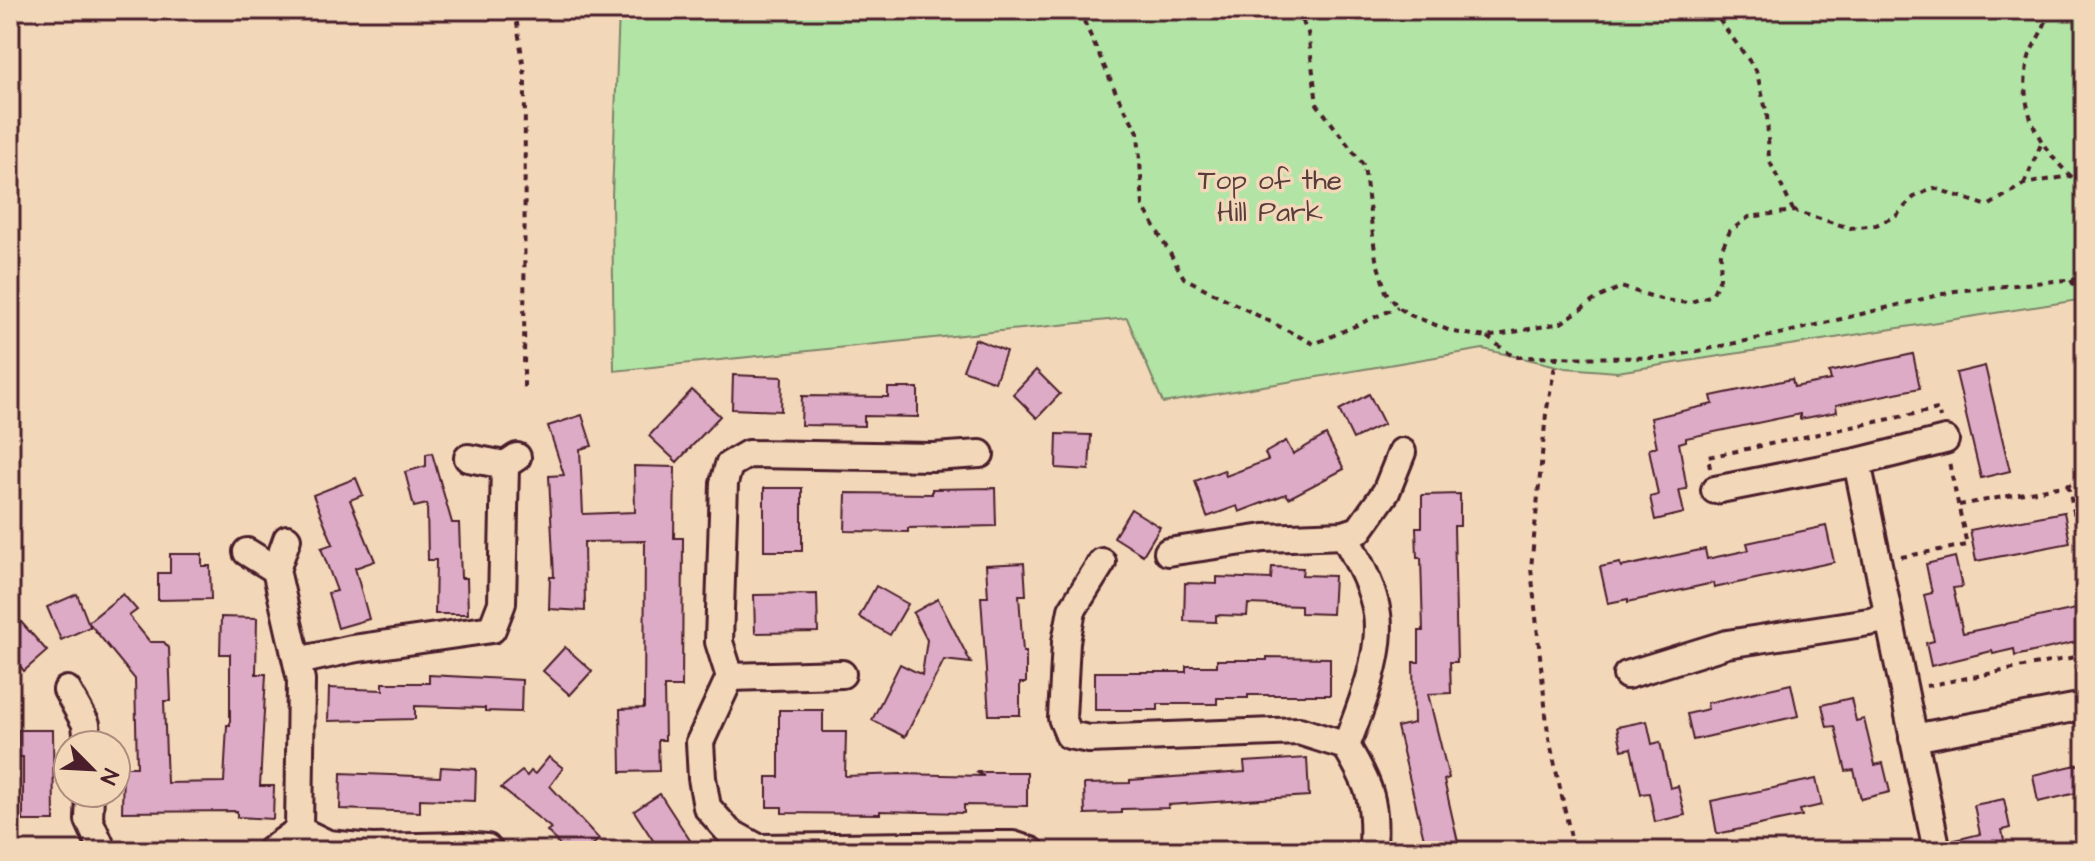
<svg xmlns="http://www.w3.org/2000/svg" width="2095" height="861" font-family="'Architects Daughter',sans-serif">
<rect width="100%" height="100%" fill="#f2d8b9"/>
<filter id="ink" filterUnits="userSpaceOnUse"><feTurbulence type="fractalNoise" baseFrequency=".0125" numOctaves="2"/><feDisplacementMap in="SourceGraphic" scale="16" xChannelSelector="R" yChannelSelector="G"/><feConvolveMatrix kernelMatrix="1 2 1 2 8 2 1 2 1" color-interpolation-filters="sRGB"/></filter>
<g filter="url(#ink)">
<path fill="#b1e4a5" stroke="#7e8268" stroke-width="2" d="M619 10H2085V299L1617 372 1566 368 1483 349 1163 403 1127 318 614 371 612 196Z"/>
<g fill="#deabc7" stroke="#4a1f2b" stroke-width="2">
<path d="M975 339 1006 351 995 382 963 370Z"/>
<path d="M1913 354 1920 388 1836 405 1837 412 1800 419V414L1686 438V441L1679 443 1687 489 1679 490 1684 513 1655 520 1650 497 1658 495 1649 449 1657 447 1651 418 1713 404 1711 396 1792 379 1794 387 1831 380 1829 372Z"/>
<path d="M1985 366 2010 471 1981 478 1956 373Z"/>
<path d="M1036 370 1060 394 1037 418 1013 394Z"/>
<path d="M733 375 782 377 781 411 732 409Z"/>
<path d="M888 388H918V417L864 416V426L801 425 802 396 888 397Z"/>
<path d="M692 390 720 416 677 462 649 436Z"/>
<path d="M1369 394 1384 424 1353 439 1339 410Z"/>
<path d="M582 415 592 446 580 449 583 514 635 512 634 466 675 467 674 538H683L682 687H664L665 740H658L659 771 621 772 620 709 644 708 645 541 584 542 585 611 549 609 550 577H554L549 476 564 475 548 426Z"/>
<path d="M1057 434 1091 435 1089 470 1056 468Z"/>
<path d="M1326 435 1344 469 1289 498 1286 494 1239 512 1237 506 1207 517 1195 481 1224 470 1226 476 1268 460 1265 453 1286 441 1293 454Z"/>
<path d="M432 453 452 523H459L461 578H467L468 614H435L436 560H428L427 504 414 507 405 472 426 466V454Z"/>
<path d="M356 478 363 495 350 500 375 561 355 568 369 619 338 628 328 593 337 591 321 548 333 544 313 495Z"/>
<rect x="764" y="488" width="38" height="63"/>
<path d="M995 488 996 526 908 528V532L845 531 846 493 932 494V489Z"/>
<path d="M1460 494V526H1454L1457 662H1450L1451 693 1428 694 1449 778 1444 780 1460 851H1427L1397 727 1414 723 1413 662H1419V631H1423L1421 558H1417L1416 527H1422V495Z"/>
<path d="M1131 509 1160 527 1143 555 1114 537Z"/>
<path d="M2064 512 2070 543 1976 561 1970 530Z"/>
<path d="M1826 526 1834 562 1714 588 1713 583 1628 602V599L1608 603 1600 567 1620 563 1621 567 1705 549 1707 559 1749 550 1747 543Z"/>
<path d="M170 554H202V566H210L211 599 158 600V573H170Z"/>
<path d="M1955 557 1962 587 1953 588 1963 633 2085 607V640L2015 656 2014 649 1993 654 1992 651 1931 666 1926 643 1934 641 1924 595 1932 593 1926 564Z"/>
<path d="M1024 563 1026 595H1019L1023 652H1026V683H1020V715H989L981 597H988L986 565Z"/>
<path d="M1272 567 1303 568 1302 575 1334 576 1332 614 1301 613V606L1248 604 1247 616 1216 615V622L1184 621 1185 583 1217 584V577L1271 579Z"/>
<path d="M876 586 908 604 890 635 859 617Z"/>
<path d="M77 594 88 622 123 594 137 610 129 616 150 642H164L169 648 171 701H164L167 783 224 782 227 725H230V654H220L221 617 257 618 256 674H266L260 786H274L273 819 237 817V811L122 812 123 767H137L135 679 89 623 90 627 61 640 47 607Z"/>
<path d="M817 594 818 632 755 633 754 595Z"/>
<path d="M938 599 971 663 944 660 905 737 872 720 900 664 922 675 927 640 913 613Z"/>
<path d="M21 622 47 651 24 671 10 654V632Z"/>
<path d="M565 647 592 671 570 695 543 671Z"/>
<path d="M1267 657 1330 658V695H1248V698H1217V704H1158V710H1095V672H1186V666H1217V660H1267Z"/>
<path d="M429 675 522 680 521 712 485 711V708L415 706V719L328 721 329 688 383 690V683H429Z"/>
<path d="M1791 684 1798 716 1693 740 1687 714 1708 709 1707 703Z"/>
<path d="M1851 698 1856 721 1864 719 1875 765 1883 763 1890 792 1861 799 1854 770 1846 771 1835 726 1827 727 1822 705Z"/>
<path d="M779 710H823V732H846L845 776 902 774 984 776 976 772H1027V806L964 805V813L880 811V814L782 813V807H767V777H779Z"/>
<path d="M1647 721 1652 744 1660 742 1670 788 1678 786 1685 815 1655 822 1649 793 1641 794 1631 748 1622 750 1617 727Z"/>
<path d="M18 730H53L54 821H23V757H18Z"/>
<path d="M549 757 563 768 550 786 599 839 586 851H565L547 831 551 828 501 788 522 771 527 776 531 771 535 774Z"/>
<path d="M1307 758 1309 796 1168 805V808L1121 809V813L1085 814 1084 784 1130 783V780L1245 772 1244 762Z"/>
<path d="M2085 763V791L2038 802 2033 775Z"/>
<path d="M441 767 476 769 475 801 420 799V812L340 809 341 773 440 777Z"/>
<path d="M1816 779 1822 805 1800 810 1802 816 1717 834 1711 801Z"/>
<path d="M660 794 697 851H660L634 811Z"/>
<path d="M2004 799 2010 828 2002 830 2006 851H1953L1951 841 1980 834 1974 805Z"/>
</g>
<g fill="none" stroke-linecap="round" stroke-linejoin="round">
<g stroke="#4a1f2b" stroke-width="32">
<g id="minor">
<path d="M980 454 933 457 748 454 729 465 724 483 719 642 730 677 700 742 702 778 707 807 729 832 758 848 992 845H1013L1031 851"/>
<path d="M468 458 505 465 517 457"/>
<path d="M1857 462 1937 851"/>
<path d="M1715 490 1857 462 1945 440"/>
<path d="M1344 535C1357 559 1373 586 1377 614 1383 654 1360 709 1346 746"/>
<path d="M247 552 276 570 301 680 299 830 328 844 372 848 463 846 487 848 489 851"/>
<path d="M1168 552 1264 538 1344 535 1359 530 1386 492 1402 452"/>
<path d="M1102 562 1072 610 1066 642 1062 718 1069 735 1089 739 1299 731 1346 746C1372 789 1375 801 1373 851"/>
<path d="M276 570 287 539"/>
<path d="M298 661 352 649 492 629 502 603 505 465"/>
<path d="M1627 675 1727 644 1888 619"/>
<path d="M730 677 842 674"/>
<path d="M67 690 86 724 88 745"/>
<path d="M1913 738 2079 707"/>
<path d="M90 793 89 820 103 851"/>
<path d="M270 851 299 830"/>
</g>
</g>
<g stroke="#4a1f2b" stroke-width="4" stroke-dasharray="6 6" stroke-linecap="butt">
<path d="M515 10 525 76 524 391"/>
<path d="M1079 10 1118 97 1138 132 1143 206 1184 278 1314 344 1398 307"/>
<path d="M1297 10 1308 33 1317 104 1364 166 1376 259 1386 292 1398 307 1408 314 1453 332 1487 337 1561 323 1596 299 1621 287 1664 300 1688 303 1712 295 1720 278 1721 251 1730 231 1749 217 1794 211 1850 228 1876 225 1896 216 1914 197 1934 188 1988 206 2024 184 2070 176"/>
<path d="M1712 10 1756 70 1767 114 1769 160 1793 210"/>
<path d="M2048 10C2047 29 2032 43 2028 61 2016 114 2045 157 2085 188"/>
<path d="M2024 184 2042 142"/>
<path d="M2071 280 2085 305"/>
<path d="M1487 337 1514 357 1664 358 1784 333 1955 291 2085 278"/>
<path d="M1557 355 1546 414 1531 568 1548 734 1574 851"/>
<path d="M1710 468 1708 457 1938 409 1940 418"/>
<path d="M2068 485 2085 562"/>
<path d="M1959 505 2085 482"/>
<path d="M1901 557 1967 545 1949 462"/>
<path d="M1926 686 2085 655"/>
</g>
<use href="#minor" stroke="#f2d8b9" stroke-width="26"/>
</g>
</g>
<g text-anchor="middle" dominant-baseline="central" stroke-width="7" stroke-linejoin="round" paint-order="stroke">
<g font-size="28" fill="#593d3d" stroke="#f2d8b9">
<text x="1270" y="180">Top of the<tspan x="1270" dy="32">Hill Park</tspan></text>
</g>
</g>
<rect width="2095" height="861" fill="none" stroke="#f2d8b9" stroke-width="40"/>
<rect x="20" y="20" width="2055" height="821" fill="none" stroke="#4a1f2b" stroke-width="3" filter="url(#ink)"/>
<g transform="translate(92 769) rotate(114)"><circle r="38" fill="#f2d8b9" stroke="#af8e80" stroke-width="2"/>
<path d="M0-6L14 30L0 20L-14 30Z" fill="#4a1f2b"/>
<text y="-12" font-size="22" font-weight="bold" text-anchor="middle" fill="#4a1f2b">N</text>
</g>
</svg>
